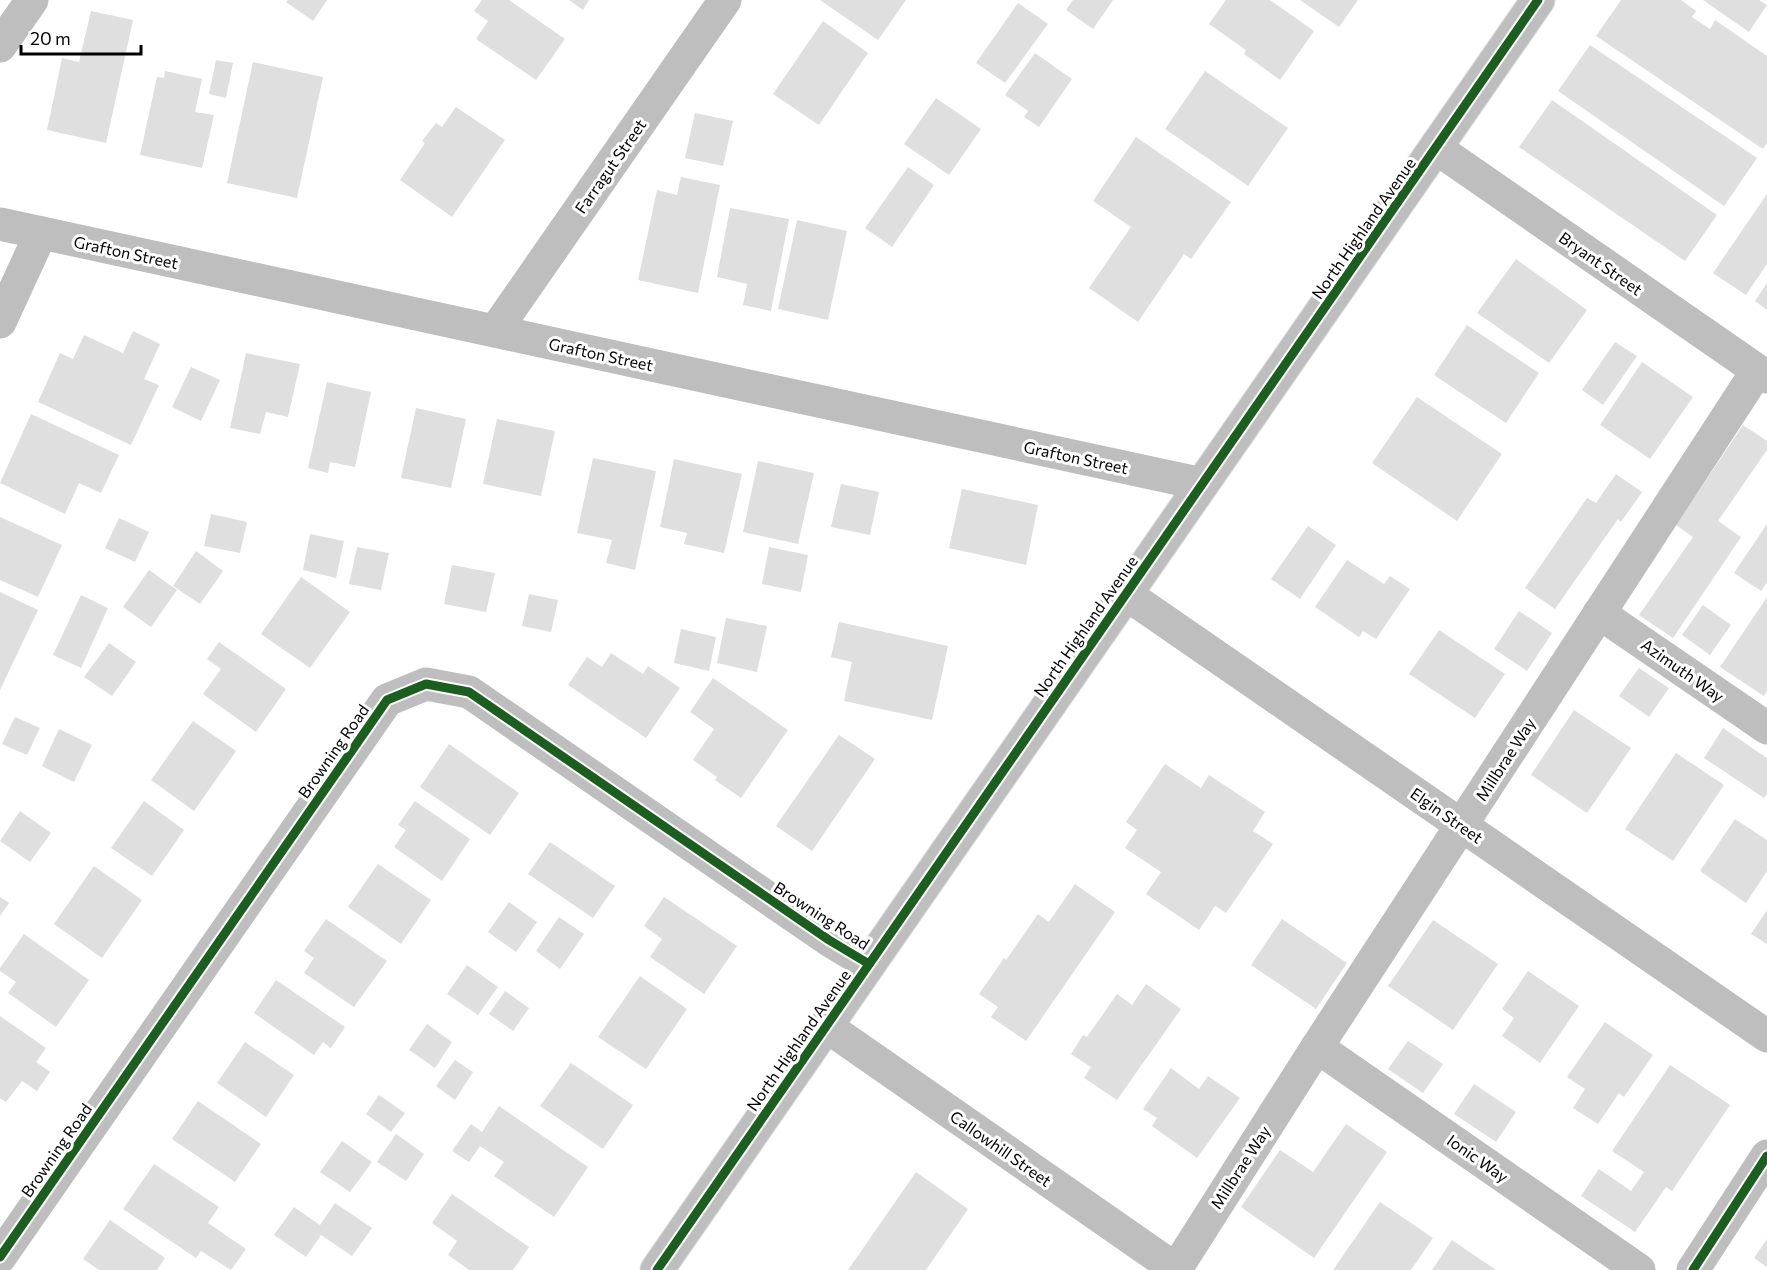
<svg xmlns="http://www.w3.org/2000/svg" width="1767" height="1270" font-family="Commissioner,sans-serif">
<rect width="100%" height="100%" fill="#fff"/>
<g fill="#dfdfdf">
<path d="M288 0H327L313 21 286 2Z"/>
<path d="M482 0H509L565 39 536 80 476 39 488 21 474 11Z"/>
<path d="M569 0H589L583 10Z"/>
<path d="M820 0H906L878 40Z"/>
<path d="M1073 0H1113L1093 29 1066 10Z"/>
<path d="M1226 0H1270L1314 31 1280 80 1244 54 1246 50 1209 24Z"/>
<path d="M1300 0H1358L1339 27Z"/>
<path d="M1621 0H1681L1696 11 1692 17 1710 29 1715 20 1767 56V143L1763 149 1596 36Z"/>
<path d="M1703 0H1759L1767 5 1749 32Z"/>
<path d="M1018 3 1048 24 1005 83 976 63Z"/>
<path d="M91 11 133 20 106 143 47 130 62 58 79 62Z"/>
<path d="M823 21 868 53 819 125 773 94Z"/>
<path d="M1590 45 1757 158 1724 206 1558 91Z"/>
<path d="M1035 53 1072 79 1039 127 1024 117 1028 111 1005 95Z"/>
<path d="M216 60 233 63 226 98 209 94Z"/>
<path d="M253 62 323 77 297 198 227 183Z"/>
<path d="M165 71 202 79 195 112 214 115 202 168 140 155 157 77 164 78Z"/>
<path d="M1205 71 1288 128 1248 186 1165 129Z"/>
<path d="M936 98 981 129 949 175 904 144Z"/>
<path d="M1552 100 1717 215 1685 261 1519 147Z"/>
<path d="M456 107 505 140 452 217 400 180 425 143 422 141 436 123 442 127Z"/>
<path d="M695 113 733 121 723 166 685 158Z"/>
<path d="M1136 137 1231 202 1191 259 1184 254 1138 322 1089 288 1131 227 1093 201Z"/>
<path d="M908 167 934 185 892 247 865 228Z"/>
<path d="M681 177 720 185 698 293 638 280 657 190 677 195Z"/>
<path d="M1767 194V264L1746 295 1713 273Z"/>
<path d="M730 208 789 219 771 311 743 305 747 284 717 277Z"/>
<path d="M797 220 847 231 828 320 778 309Z"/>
<path d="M1516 259 1587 310 1549 363 1477 313Z"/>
<path d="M1767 283V310L1755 301Z"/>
<path d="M1467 325 1539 373 1506 423 1434 375Z"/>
<path d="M133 331 160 344 144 379 159 385 131 445 38 402 60 353 73 359 84 335 123 353Z"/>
<path d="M1615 342 1637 356 1603 405 1582 390Z"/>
<path d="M246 353 300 364 288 417 266 412 260 434 230 428Z"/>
<path d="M1642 362 1693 397 1650 459 1600 425Z"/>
<path d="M191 367 220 380 201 421 172 407Z"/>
<path d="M327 382 371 392 355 467 330 462 328 473 308 468Z"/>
<path d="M1417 397 1502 454 1457 521 1372 463Z"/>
<path d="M416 408 466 419 451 488 401 478Z"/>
<path d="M31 414 119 455 101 493 79 483 65 514 0 483Z"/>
<path d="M497 419 555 431 541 496 483 484Z"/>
<path d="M1743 425 1767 441V450L1718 521 1741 537 1673 638 1639 615 1693 537 1676 525Z"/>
<path d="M593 458 656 471 635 570 606 563 612 540 577 533Z"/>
<path d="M674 459 742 474 724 553 684 544 687 533 660 527Z"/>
<path d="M758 461 814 473 798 544 743 532Z"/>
<path d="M1616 474 1642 492 1621 522 1618 519 1555 609 1525 588 1587 498 1596 503Z"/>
<path d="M841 484 879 492 870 535 831 527Z"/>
<path d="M962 489 1038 505 1026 565 949 548Z"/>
<path d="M211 514 247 522 240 553 204 546Z"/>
<path d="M0 517 62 545 38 597 0 580Z"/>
<path d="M119 518 149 532 135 562 105 548Z"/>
<path d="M1767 524V582L1761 591 1734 573Z"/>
<path d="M1308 526 1336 545 1300 599 1271 579Z"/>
<path d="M310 534 344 541 336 578 303 570Z"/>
<path d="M357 547 389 553 381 590 349 584Z"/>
<path d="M769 547 808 555 801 592 762 584Z"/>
<path d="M196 551 223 571 200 604 173 586Z"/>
<path d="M1347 560 1384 584 1390 576 1410 589 1376 639 1363 631 1359 637 1315 607Z"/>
<path d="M452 565 495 573 486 612 444 604Z"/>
<path d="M149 570 177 590 151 627 123 607Z"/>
<path d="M301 577 350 612 310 668 261 634Z"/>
<path d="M0 592 38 610 0 690Z"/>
<path d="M529 594 558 600 551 632 522 626Z"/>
<path d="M81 595 108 608 81 668 53 655Z"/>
<path d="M1767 597V691L1764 696 1720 667Z"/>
<path d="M1703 605 1731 625 1710 655 1682 635Z"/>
<path d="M1519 611 1552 633 1527 671 1494 649Z"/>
<path d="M726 618 767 626 757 672 717 663Z"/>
<path d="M839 622 948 646 932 720 844 701 852 662 831 657Z"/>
<path d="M681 629 716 637 709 671 674 663Z"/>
<path d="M1439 630 1505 674 1475 718 1409 674Z"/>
<path d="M219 642 286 689 256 732 203 694 221 669 207 659Z"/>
<path d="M109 643 136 662 112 696 84 677Z"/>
<path d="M611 653 643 674 648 666 680 688 646 738 568 685 587 657 602 667Z"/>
<path d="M1639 668 1669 688 1649 717 1619 696Z"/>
<path d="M713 678 788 730 741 798 715 780 717 777 693 760 714 729 690 712Z"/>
<path d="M1574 710 1631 748 1587 813 1531 775Z"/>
<path d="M15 717 40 728 27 755 2 744Z"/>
<path d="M193 721 236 751 194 811 151 780Z"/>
<path d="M1723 728 1767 758V794L1764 798 1704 758Z"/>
<path d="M59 729 92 745 74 782 42 766Z"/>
<path d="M839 735 875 759 812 851 776 826Z"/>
<path d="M449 744 519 793 490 835 420 787Z"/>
<path d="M1676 753 1724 785 1673 861 1625 829Z"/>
<path d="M1165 764 1201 788 1209 775 1265 812 1251 834 1253 831 1273 844 1226 913 1215 906 1199 930 1146 894 1161 872 1125 848 1137 830 1126 822Z"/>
<path d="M144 801 184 830 152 876 111 848Z"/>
<path d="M415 801 470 839 442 881 394 847 406 830 398 825Z"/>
<path d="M20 811 51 833 30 862 0 841Z"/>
<path d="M1735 819 1767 840V871L1746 903 1700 871Z"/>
<path d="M550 842 615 886 593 918 528 874Z"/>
<path d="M378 864 431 900 401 944 348 907Z"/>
<path d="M94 866 142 900 102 958 54 924Z"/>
<path d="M1075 884 1115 912 1026 1041 991 1017 998 1007 979 994 1004 958 1006 960 1038 914 1049 922Z"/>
<path d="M0 897 9 903 0 916Z"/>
<path d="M664 897 737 946 704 994 650 957 662 939 644 926Z"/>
<path d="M509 902 537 922 516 952 488 932Z"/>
<path d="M1767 910V944L1751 934Z"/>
<path d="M559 917 584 934 560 969 536 951Z"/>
<path d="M326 919 387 961 354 1007 304 973 314 958 304 951Z"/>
<path d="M1282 919 1347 963 1316 1009 1251 965Z"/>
<path d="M1433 920 1498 964 1453 1030 1388 986Z"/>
<path d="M24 934 89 980 56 1027 8 993 16 982 0 971V968Z"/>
<path d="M467 965 498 987 478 1015 447 994Z"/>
<path d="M1528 971 1579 1006 1540 1063 1502 1036 1514 1018 1502 1009Z"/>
<path d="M640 976 687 1009 646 1069 598 1037Z"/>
<path d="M276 980 345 1027 331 1048 323 1042 314 1055 254 1013Z"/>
<path d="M1146 984 1181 1009 1117 1100 1084 1078 1091 1067 1071 1054 1083 1035 1087 1037 1117 994 1132 1005Z"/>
<path d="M505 991 529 1008 513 1031 489 1014Z"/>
<path d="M0 1016 46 1048 36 1062 50 1072 37 1091 22 1081 6 1102 0 1098Z"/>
<path d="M1605 1022 1653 1055 1624 1097 1619 1093 1598 1124 1573 1108 1585 1089 1567 1077Z"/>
<path d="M427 1024 452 1042 435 1068 409 1050Z"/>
<path d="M1408 1041 1443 1064 1423 1093 1388 1069Z"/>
<path d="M245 1042 294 1075 266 1117 217 1083Z"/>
<path d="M455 1060 473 1072 455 1100 436 1086Z"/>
<path d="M571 1063 633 1105 603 1149 540 1106Z"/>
<path d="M1670 1065 1730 1105 1672 1191 1666 1187 1635 1232 1581 1196 1599 1169 1631 1191 1644 1172 1612 1151Z"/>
<path d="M1171 1068 1199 1089 1208 1076 1240 1098 1197 1158 1152 1126 1157 1118 1143 1109Z"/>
<path d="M1474 1084 1516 1112 1496 1142 1454 1114Z"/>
<path d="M379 1095 405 1113 391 1132 366 1114Z"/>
<path d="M198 1101 261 1144 235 1182 172 1139Z"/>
<path d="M499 1106 588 1167 554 1217 494 1176 504 1162 480 1146 469 1162 452 1151 471 1124 482 1132Z"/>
<path d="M1346 1124 1387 1152 1314 1258 1241 1207 1280 1150 1313 1172Z"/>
<path d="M396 1134 424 1154 406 1181 377 1162Z"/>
<path d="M342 1141 372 1162 350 1192 320 1172Z"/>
<path d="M154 1164 219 1207 208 1223 246 1249 231 1270 201 1251 196 1258 123 1209Z"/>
<path d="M916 1172 968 1209 926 1270H848Z"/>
<path d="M452 1194 529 1247 513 1270H469L448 1255 457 1241 432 1223Z"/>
<path d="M1380 1202 1433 1238 1411 1270H1333Z"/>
<path d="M335 1203 372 1228 352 1256 321 1235 306 1257 274 1235 294 1207 320 1225Z"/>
<path d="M110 1220 165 1258 157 1270H99L83 1259Z"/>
<path d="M1767 1239V1267L1754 1258Z"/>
<path d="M1452 1240 1496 1270H1432Z"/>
</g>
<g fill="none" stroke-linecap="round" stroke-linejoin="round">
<g stroke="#dbdbdb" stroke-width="35">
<path id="major" d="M657 1270 1538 0"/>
</g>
<g stroke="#bebebe" stroke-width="33">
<path d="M0 46 32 0"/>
<path d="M1436 148 1767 377"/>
<path d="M0 224 1202 484"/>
<path d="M0 322 41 233"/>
<path d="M495 331 725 0"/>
<path d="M1126 594 1767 1036"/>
<path d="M1599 613 1767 728"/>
<path d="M826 1026 1177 1270"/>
<path d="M1317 1047 1639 1270"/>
<path d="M0 1257 387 700 426 684 469 692 829 940 869 964"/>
<path d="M1176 1269 1317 1047 1757 371"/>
<path d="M1693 1270 1767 1156"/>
</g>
<use href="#major" stroke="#bebebe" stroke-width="33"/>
<g stroke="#fff" stroke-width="13">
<g id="cycleway">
<path d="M0 1257 387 700 426 684 469 692 829 940 869 964"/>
<path d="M657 1270 1538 0"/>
<path d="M1693 1270 1767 1156"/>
</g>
</g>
<use href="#cycleway" stroke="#1b5e20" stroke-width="9"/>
</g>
<g text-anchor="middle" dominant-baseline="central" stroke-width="6" stroke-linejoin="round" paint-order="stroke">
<g font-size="16" fill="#000" stroke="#fff">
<text transform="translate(610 166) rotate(-55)">Farragut Street</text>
<text transform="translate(1363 228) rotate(-55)">North Highland Avenue</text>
<text transform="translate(126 252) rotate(12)">Grafton Street</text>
<text transform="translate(1601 263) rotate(35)">Bryant Street</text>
<text transform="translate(601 354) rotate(12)">Grafton Street</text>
<text transform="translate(1076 457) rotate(12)">Grafton Street</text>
<text transform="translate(1085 626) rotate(-55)">North Highland Avenue</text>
<text transform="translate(1683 670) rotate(35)">Azimuth Way</text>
<text transform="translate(333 751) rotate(-55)">Browning Road</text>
<text transform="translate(1505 759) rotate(-57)">Millbrae Way</text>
<text transform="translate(1447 815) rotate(35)">Elgin Street</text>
<text transform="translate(822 915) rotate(33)">Browning Road</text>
<text transform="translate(798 1040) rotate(-55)">North Highland Avenue</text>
<text transform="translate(1001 1148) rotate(35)">Callowhill Street</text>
<text transform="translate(56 1150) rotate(-55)">Browning Road</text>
<text transform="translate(1478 1158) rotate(35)">Ionic Way</text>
<text transform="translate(1240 1167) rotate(-57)">Millbrae Way</text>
</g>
</g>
<path d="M21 45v9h120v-9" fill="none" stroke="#000000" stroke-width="3"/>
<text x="30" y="45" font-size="18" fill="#000000" stroke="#ffffff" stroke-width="4.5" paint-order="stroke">20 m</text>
</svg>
